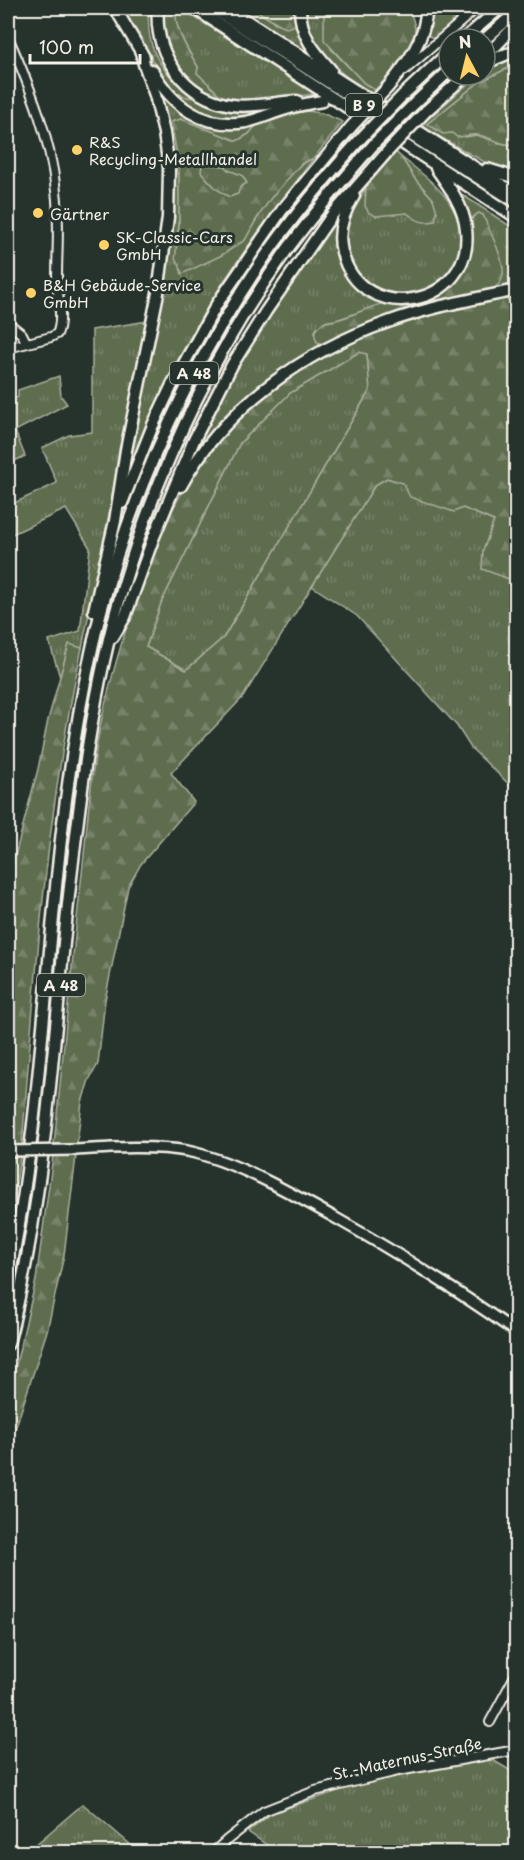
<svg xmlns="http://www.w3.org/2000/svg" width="524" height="1860" font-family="'Playpen Sans',sans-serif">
<defs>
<pattern id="grass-tufts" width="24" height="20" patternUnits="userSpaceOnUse" patternTransform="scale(1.5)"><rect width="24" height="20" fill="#5f6d4f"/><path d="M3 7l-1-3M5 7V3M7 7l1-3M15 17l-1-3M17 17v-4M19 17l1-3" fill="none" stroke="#778268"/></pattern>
<pattern id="forest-firs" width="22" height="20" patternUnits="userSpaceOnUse" patternTransform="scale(1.5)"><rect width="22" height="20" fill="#5f6d4f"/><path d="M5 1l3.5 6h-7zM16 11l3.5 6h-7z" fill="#778268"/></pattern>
</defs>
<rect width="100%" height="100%" fill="#26332d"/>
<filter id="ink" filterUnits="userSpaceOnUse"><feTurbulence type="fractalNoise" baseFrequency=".0167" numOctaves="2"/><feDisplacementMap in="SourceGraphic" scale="12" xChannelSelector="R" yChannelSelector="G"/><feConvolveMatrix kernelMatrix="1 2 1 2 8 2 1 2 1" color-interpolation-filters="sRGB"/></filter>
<g filter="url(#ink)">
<g fill="url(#grass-tufts)" stroke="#aaaf9c" stroke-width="1.5">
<path d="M176 8H180L316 94C296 96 236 106 221 96 212 91 205 80 197 73L198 67C188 50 173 28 176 8Z"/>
<path d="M237 8H252L282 27 298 22 315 58Z"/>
<path d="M306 8H328L324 17 331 49 364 83 375 90 371 94C342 76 304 45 306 8Z"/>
<path d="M516 58V72L506 69 478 83 427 124 466 137 477 135 499 143 512 145 516 144V171L488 164 429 131 421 125 476 77 480 75H485V71L504 62Z"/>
<path d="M159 89 194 118 258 123 249 134 237 141 181 119 171 122 179 166V226L175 246 245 240C260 212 283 171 314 158 274 211 233 263 200 320 173 367 150 415 130 465L162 302 173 230 175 165 169 127Z"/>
<path d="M172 91C199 102 228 105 258 110L260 115C225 121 197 118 172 91Z"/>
<path d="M401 157C434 182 480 218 454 264 446 279 431 290 415 293 383 300 347 275 346 242 346 221 356 204 366 187L365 195 376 216 407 212 411 216 433 199 415 179Z"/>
<path d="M202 164 226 166 228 170 242 175 247 183 238 194 230 197C217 192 210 182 201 172Z"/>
<path d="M452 188 516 230V287L458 301 502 264 483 215 470 230Z"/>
<path d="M340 214 341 260 389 302 336 320 323 322 326 345 298 362 186 468 215 407 271 309Z"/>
<path d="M148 321 82 648 69 645 60 677 49 641 80 631 90 548 66 509 8 536V506L57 483 42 448 69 435 92 432V330Z"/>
<path d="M359 352 367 354 370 390 224 637 186 670 146 647 161 603 240 443 290 393Z"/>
<path d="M59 376 61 396 67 404 15 431 25 456 8 464V400L18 397V390Z"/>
<path d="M387 478 403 483 494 521 483 551 506 578 516 579V791L471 748 457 726 357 616 312 586 375 485Z"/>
<path d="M486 1756 516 1774V1852H277L248 1832 272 1813 398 1771Z"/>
<path d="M83 1804 139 1852H27Z"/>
</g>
<g fill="url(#forest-firs)" stroke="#aaaf9c" stroke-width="1.5" fill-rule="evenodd">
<path d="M123 8H149C145 49 161 73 194 97H187L172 91 158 71Z"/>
<path d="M162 8H176C173 28 188 50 198 67L197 73 222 97C193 87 171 67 164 36 162 27 163 17 162 8Z"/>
<path d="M252 8H296L298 22 293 26 286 28Z"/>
<path d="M328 8H409C411 15 415 22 415 31 415 50 388 76 375 90L364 83 324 40V17Z"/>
<path d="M431 8H468L434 39 426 34Z"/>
<path d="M506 69 516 72V144C502 147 491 136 477 135 471 134 463 137 457 137L452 133 443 134 427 124 478 83Z"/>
<path d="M307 111 322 113 343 122 314 158 302 163 271 198 256 220 245 240 222 255 182 274 179 264 175 259 179 226V166L171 122 181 119 237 141 249 134 258 123 278 116ZM202 164 226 166 228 170 242 175 247 183 240 187 238 194 230 197C217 192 210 182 201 172Z"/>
<path d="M396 152 401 157 415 179 433 199 437 212 435 221C423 224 417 221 407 213L376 216 369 213 365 206 366 187Z"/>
<path d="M479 213 483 215C489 230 505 260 503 275 502 283 497 286 491 290L326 345 317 342C314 335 313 331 319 326 324 321 330 322 336 320 354 316 371 305 389 302 404 300 414 305 430 298 453 288 468 267 471 241 471 235 469 229 470 223 471 218 475 215 479 213Z"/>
<path d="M516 295V579L506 578 482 569 483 551 494 521 463 508 454 512 410 497 403 483 387 478 375 485 243 697 171 773 194 802 141 864 128 887 105 1000 98 1064 89 1080 82 1102 77 1144H54C63 1057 71 969 81 882 87 831 90 777 100 727 112 671 129 615 150 562 158 543 166 522 176 503 202 455 241 411 286 379 354 331 436 313 516 295ZM359 352 367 354 370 390 224 637 186 670 146 647 161 603 240 443 290 393Z"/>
<path d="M69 644 82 648C46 811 35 979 22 1145H8V882L38 769 48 720Z"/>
<path d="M53 1156H76L64 1255 47 1331 8 1451V1393L14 1373 36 1280Z"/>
<path d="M8 1157H20L8 1236Z"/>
</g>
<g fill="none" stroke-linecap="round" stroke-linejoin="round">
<g stroke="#f4f1e8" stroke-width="12">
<g id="minor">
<path d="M8 16 9 8"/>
<path d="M405 70 477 8"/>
<path d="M8 323 22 334 26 342"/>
<path d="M8 348 51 337 57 334C64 319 57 295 57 279 57 249 60 220 56 191 50 136 30 87 8 37"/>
<path d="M514 1620 516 1622"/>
<path d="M490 1722 516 1674"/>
<path d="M214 1852 227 1840 264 1811 315 1791 398 1771 516 1750"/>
</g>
</g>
<g stroke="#f4f1e8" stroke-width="14">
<path id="major" d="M74 1150C109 1148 153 1145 187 1151 235 1161 289 1192 332 1216 396 1252 457 1290 516 1332"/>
</g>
<g stroke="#f4f1e8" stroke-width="15">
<g id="highway">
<path d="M115 8 144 57"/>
<path d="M158 8C154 54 184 98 232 105 253 108 275 102 297 101"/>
<path d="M194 8 516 217"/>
<path d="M212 8 516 202"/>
<path d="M227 8 516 194"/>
<path d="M300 8C300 35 314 51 331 70"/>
<path d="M464 39 500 8"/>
<path d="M485 39 516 12"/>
<path d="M485 57 516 25"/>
<path d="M485 63 507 54 516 52"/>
<path d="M152 70C172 106 203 129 246 122 260 119 272 113 286 109 298 105 310 103 322 101"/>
<path d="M388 87C406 65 427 38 426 8"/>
<path d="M402 96 449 52"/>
<path d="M414 104 449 71"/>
<path d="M426 111 466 75"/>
<path d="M487 169 516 178"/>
<path d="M354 196C343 213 337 232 342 252 361 329 475 307 466 229 464 207 449 186 436 168"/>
<path d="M181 486C224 407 305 351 388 322 429 307 474 299 516 290"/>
<path d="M122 503 153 425 172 385 217 304 282 210 351 127"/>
<path d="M94 611 115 521 126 450 158 293 168 217 169 168 164 133 155 95 144 64 141 52"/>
<path d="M113 637 125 617 153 539 194 440 232 365 266 311 332 215 388 151"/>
<path d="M8 1282C38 1140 44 993 60 848 69 769 81 688 101 611 133 490 186 374 256 270 288 222 325 178 364 135"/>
<path d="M8 1344C45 1200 52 1052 68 904 80 798 92 690 123 587 159 466 214 350 289 247 316 211 345 177 375 143"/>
</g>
</g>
<use href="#minor" stroke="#26332d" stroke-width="8"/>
<use href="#major" stroke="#26332d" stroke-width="9"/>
<use href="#highway" stroke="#26332d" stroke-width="10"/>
<g stroke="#f4f1e8" stroke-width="14" stroke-linecap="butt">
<path id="major-bridge" d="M8 1151 74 1150"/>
</g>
<g stroke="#f4f1e8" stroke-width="15" stroke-linecap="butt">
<g id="highway-bridge">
<path d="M351 127 388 87"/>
<path d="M364 135 402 96"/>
<path d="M375 143 414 104"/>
<path d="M388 151 426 111"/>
</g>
</g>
<use href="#major-bridge" stroke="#26332d" stroke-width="9"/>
<use href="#highway-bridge" stroke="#26332d" stroke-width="10"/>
</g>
</g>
<g fill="#ffd166" stroke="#26332d" stroke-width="2">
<circle cx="77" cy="150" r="6"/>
<circle cx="38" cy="213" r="6"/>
<circle cx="104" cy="245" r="6"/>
<circle cx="31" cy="293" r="6"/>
</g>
<g text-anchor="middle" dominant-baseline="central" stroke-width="6" stroke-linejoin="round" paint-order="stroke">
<g fill="#26332d" stroke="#b6b8b0" stroke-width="1.5">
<rect x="346" y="94" width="36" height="22" rx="4.5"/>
<rect x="170" y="362" width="48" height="22" rx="4.5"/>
<rect x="37" y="974" width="48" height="22" rx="4.5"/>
</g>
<g font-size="14" font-weight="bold" fill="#f4f1e8">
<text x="364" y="105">B 9</text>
<text x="194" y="373">A 48</text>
<text x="61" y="985">A 48</text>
</g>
<g font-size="15" fill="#f4f1e8" stroke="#26332d" text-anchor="start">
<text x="89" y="141">R&amp;S<tspan x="89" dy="17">Recycling-Metallhandel</tspan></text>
<text x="50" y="213">Gärtner</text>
<text x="116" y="236">SK-Classic-Cars<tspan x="116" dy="17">GmbH</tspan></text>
<text x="43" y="284">B&amp;H Gebäude-Service<tspan x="43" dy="17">GmbH</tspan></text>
</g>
<g font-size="15" fill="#f4f1e8" stroke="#26332d">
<text transform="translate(407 1758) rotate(-12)">St.-Maternus-Straße</text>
</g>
</g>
<rect width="524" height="1860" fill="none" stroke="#26332d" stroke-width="30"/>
<rect x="15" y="15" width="494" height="1830" fill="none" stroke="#f4f1e8" stroke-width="2" filter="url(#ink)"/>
<g transform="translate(467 57) rotate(353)"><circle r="28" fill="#26332d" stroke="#787f78" stroke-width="1.5"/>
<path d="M0-4.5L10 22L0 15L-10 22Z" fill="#ffd166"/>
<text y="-9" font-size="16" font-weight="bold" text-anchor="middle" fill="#f4f1e8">N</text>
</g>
<path d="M30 54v9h110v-9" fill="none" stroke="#f4f1e8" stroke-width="3"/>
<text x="39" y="54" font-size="18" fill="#f4f1e8" stroke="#26332d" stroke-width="4.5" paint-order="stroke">100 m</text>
</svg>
